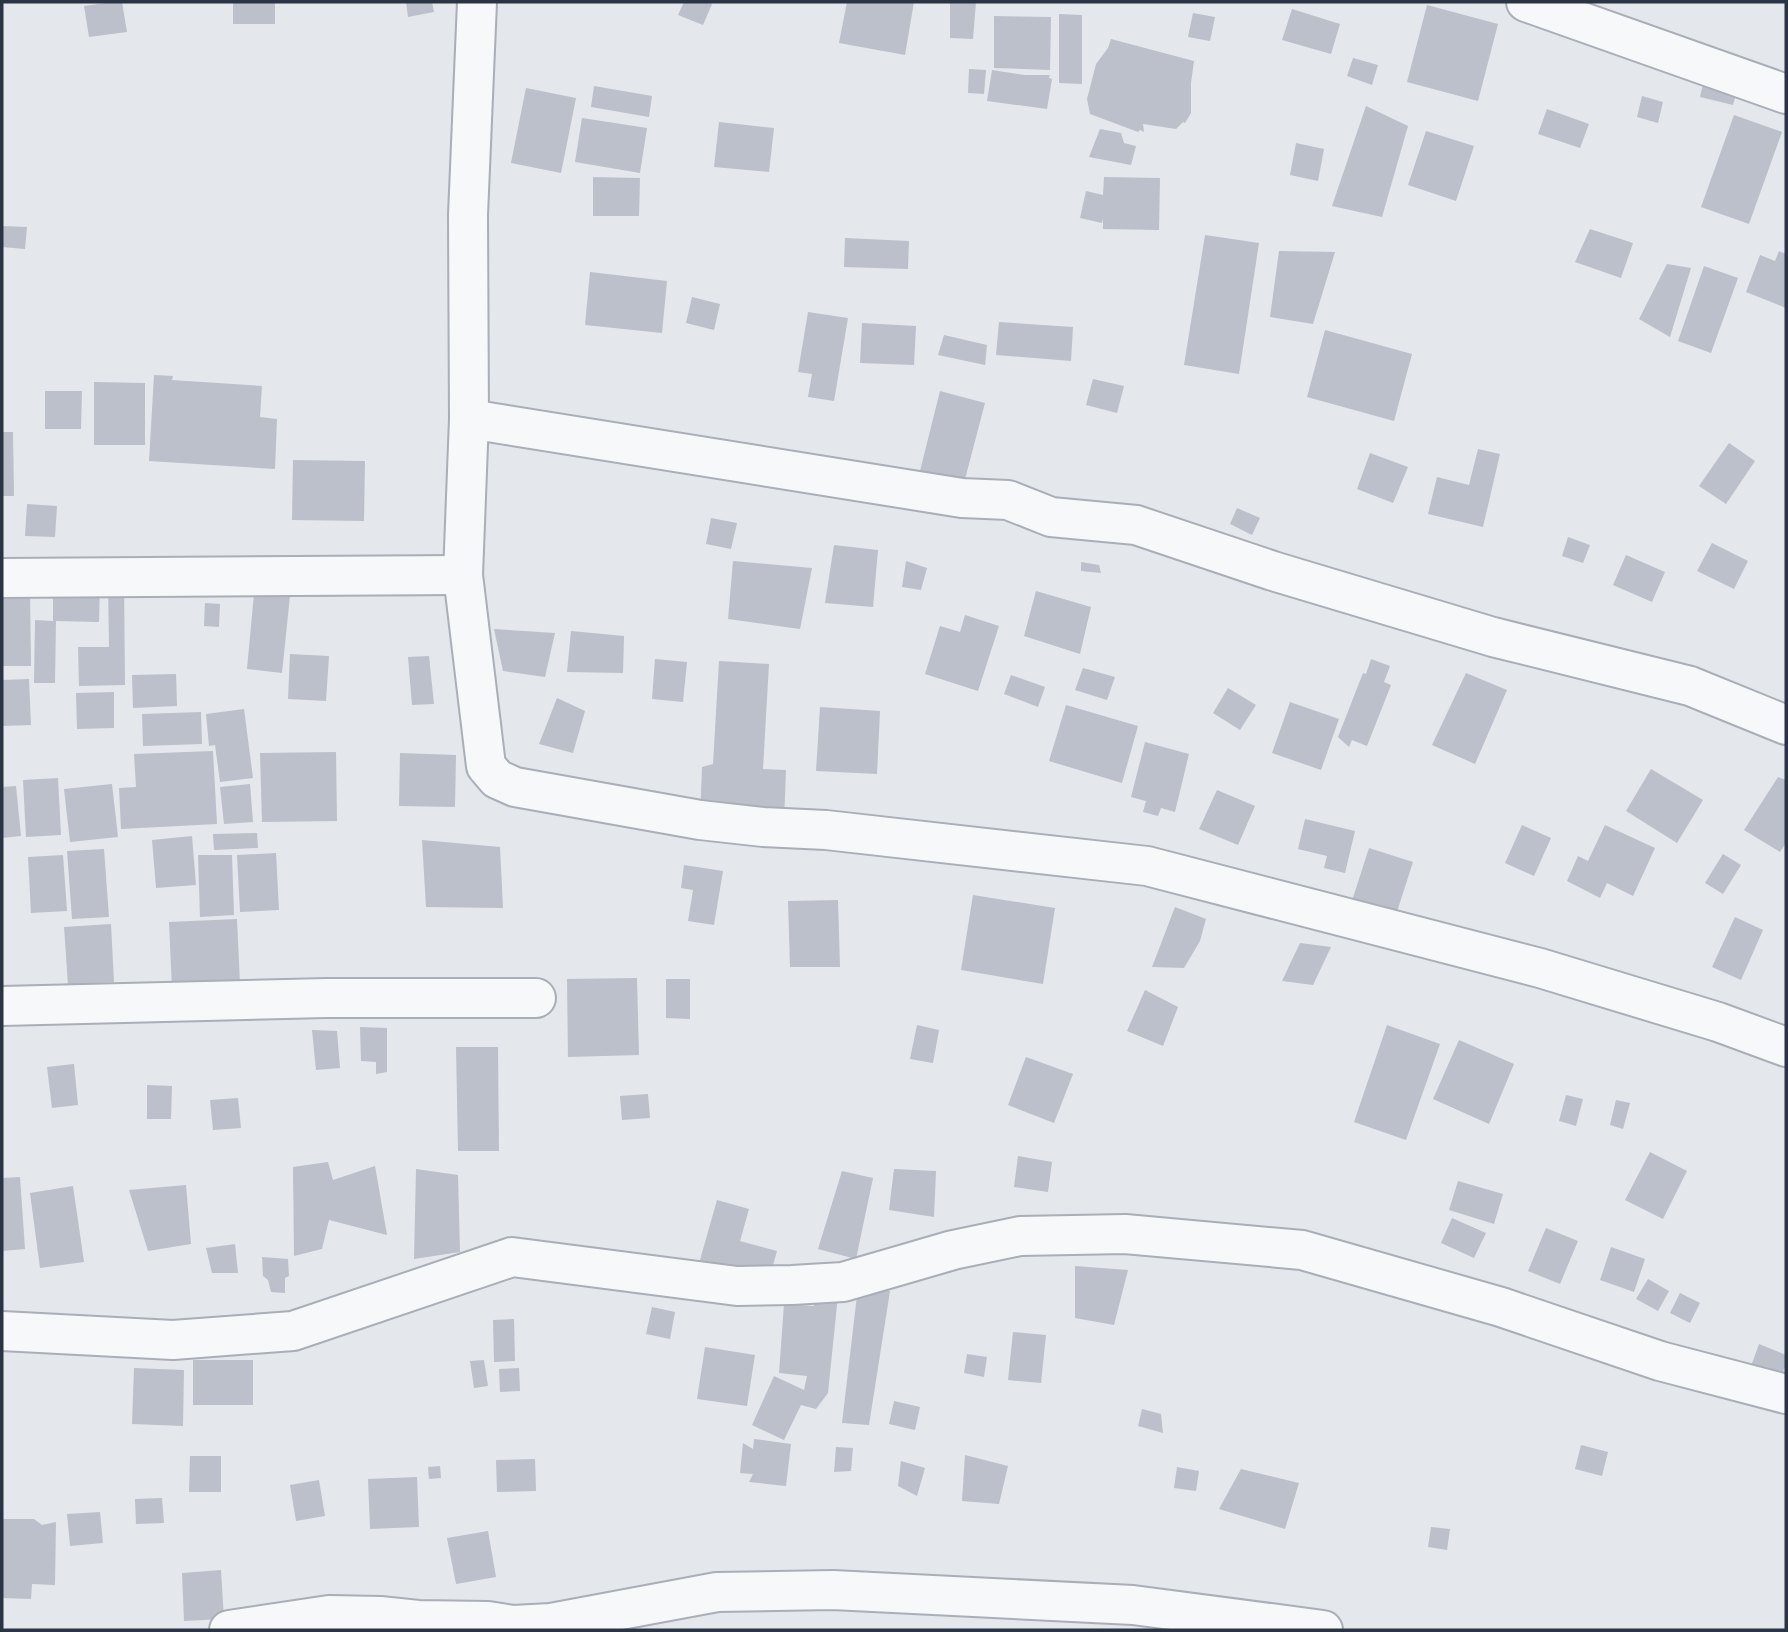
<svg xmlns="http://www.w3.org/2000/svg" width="1788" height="1632" font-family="'Titillium Web',sans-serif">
<rect width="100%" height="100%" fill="#e4e7ec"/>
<g fill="#bbc0ca">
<path d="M113 2H122L127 32 89 37 84 6Z"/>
<rect x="233" y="2" width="42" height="22"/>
<path d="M406 2H432L434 12 408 17Z"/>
<path d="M684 2H707L712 4 703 25 678 15Z"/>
<path d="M847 2H914L905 55 839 43Z"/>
<path d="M950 2H976L973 39 950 38Z"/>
<path d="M1427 5 1498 24 1478 101 1407 82Z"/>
<path d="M1292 9 1340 24 1331 54 1282 40Z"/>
<path d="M1193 13 1215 17 1210 41 1188 37Z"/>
<path d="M1059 14 1082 15V84L1059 83Z"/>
<path d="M994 16 1051 17 1050 70 994 68Z"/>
<path d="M1111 39 1194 61 1191 83V113L1185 123 1183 122 1176 129 1143 124 1144 132 1140 130 1138 132 1090 114 1087 99 1096 64 1108 48Z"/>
<path d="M1353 58 1378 65 1372 85 1347 76Z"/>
<path d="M969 69 986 70 984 94 968 93Z"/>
<path d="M992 70 1025 75H1050L1049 78 1052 79 1047 109 987 101Z"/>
<path d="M1706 71 1740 80 1733 105 1700 97Z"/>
<path d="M594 86 652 96 649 117 591 107Z"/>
<path d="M526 88 576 98 561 173 511 163Z"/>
<path d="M1642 96 1663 102 1658 123 1637 117Z"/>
<path d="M1366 106 1408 126 1382 217 1332 206Z"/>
<path d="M1547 109 1589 124 1580 148 1538 134Z"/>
<path d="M1734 115 1782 132 1749 224 1701 207Z"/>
<path d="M582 118 647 128 640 173 575 162Z"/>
<path d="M719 122 774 128 769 172 714 167Z"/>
<path d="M1100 129 1121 133 1124 143 1136 146 1131 165 1089 157Z"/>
<path d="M1426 131 1474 146 1456 201 1408 185Z"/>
<path d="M1296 143 1324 149 1318 181 1290 175Z"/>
<path d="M593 177 640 178 639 216H593Z"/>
<path d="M1104 177 1160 178 1159 230 1103 229V218L1102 223 1080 218 1086 191 1103 195Z"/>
<path d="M2 226 27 227 25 249 2 247Z"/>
<path d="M1590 229 1633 243 1621 278 1575 262Z"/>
<path d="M1205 235 1259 243 1239 374 1184 365Z"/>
<path d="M845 238 909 241 908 269 844 267Z"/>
<path d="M1279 251 1335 252 1313 324 1270 317Z"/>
<path d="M1779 251 1786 254V308L1746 292 1760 255 1775 261Z"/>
<path d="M1667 264 1691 268 1670 337 1639 319Z"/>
<path d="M1704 266 1738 278 1711 353 1678 341Z"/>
<path d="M590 272 667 281 662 333 585 325Z"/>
<path d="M692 297 720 304 714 330 686 323Z"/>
<path d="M808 312 848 318 834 401 808 397 812 374 798 372Z"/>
<path d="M999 322 1073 327 1071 361 996 355Z"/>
<path d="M862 323 916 326 914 365 860 363Z"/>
<path d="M1325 330 1412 354 1394 421 1307 397Z"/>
<path d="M944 335 987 345 985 365 938 355Z"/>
<path d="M154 375 173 376 172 380 262 386 260 417 277 419 275 469 149 461Z"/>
<path d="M1093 379 1124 386 1117 413 1086 405Z"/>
<path d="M94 382 145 383V445H94Z"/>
<path d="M45 391H82L81 429H45Z"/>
<path d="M940 391 985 403 964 483 920 471Z"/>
<path d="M2 432H13L14 496H2Z"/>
<path d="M1729 443 1755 461 1726 504 1699 486Z"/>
<path d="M1478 449 1500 454 1483 527 1428 514 1437 477 1469 485Z"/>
<path d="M1370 453 1408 467 1393 503 1357 489Z"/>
<path d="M293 460 365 461 364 521 292 520Z"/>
<path d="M27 504 57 506 55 537 25 536Z"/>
<path d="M1237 508 1260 518 1252 535 1230 524Z"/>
<path d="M711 518 737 523 731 549 706 544Z"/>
<path d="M1568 537 1590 545 1583 563 1562 556Z"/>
<path d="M1712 543 1748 561 1734 589 1697 571Z"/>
<path d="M834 545 878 550 873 607 825 603Z"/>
<path d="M1626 555 1665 572 1652 602 1613 585Z"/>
<path d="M733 561 812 568 800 629 728 619Z"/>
<path d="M906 561 927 568 921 590 902 587Z"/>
<path d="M1081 562 1099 565 1101 573 1081 571Z"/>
<path d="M108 581H124L125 685 79 686 78 647H109Z"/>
<path d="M53 582 100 583 99 622 56 621 55 683H34L35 620 53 621Z"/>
<path d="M255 583 291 586 282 673 247 669Z"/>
<path d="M2 590H30L31 666H2Z"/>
<path d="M1036 591 1091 607 1080 654 1024 636Z"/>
<path d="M205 603 220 604 219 627 204 626Z"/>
<path d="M965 615 999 626 978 691 925 674 940 626 960 632Z"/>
<path d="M494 629 555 633 545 677 503 671Z"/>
<path d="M571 631 624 636 623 673 567 672Z"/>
<path d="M290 654 329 656 326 701 288 699Z"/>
<path d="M429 656 434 704 412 705 408 657Z"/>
<path d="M655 659 687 662 683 702 652 699Z"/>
<path d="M1371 659 1390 666 1384 682 1391 685 1367 746 1352 740 1349 747 1338 737 1363 673 1366 674Z"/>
<path d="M719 661 769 664 763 769 786 770 784 821 700 820 702 767 713 764Z"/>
<path d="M1083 668 1115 677 1107 700 1075 690Z"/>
<path d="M1466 673 1507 690 1475 764 1432 745Z"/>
<path d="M176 674 177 706 133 708 132 675Z"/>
<path d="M1011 675 1045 687 1038 707 1004 694Z"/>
<path d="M29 679 31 725 2 726V680Z"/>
<path d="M1228 688 1256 705 1240 730 1213 713Z"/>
<path d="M114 692V728L77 729 76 693Z"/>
<path d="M557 698 585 711 573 753 539 744Z"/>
<path d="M1290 702 1339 719 1321 770 1272 753Z"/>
<path d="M1066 705 1138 726 1122 783 1049 761Z"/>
<path d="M820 707 880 711 877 774 816 771Z"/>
<path d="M244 709 253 778 220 782 215 745 209 746 206 714Z"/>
<path d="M201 712 202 744 143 746 142 714Z"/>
<path d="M1145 742 1189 754 1175 812 1161 808 1158 816 1143 812 1146 801 1131 797Z"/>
<path d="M213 751 217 824 121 829 119 788 136 787 134 754Z"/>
<path d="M336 752 337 821 262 822 260 753Z"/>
<path d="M400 753 456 755 455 807 399 806Z"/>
<path d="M1651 769 1703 800 1677 843 1626 811Z"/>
<path d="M1778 777 1786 780V843L1780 852 1744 830Z"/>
<path d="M58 778 61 835 26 837 23 780Z"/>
<path d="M112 784 118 837 70 842 64 789Z"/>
<path d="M250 784 253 822 224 824 220 787Z"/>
<path d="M16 786 21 836 2 838V787Z"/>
<path d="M1217 790 1255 806 1238 845 1199 829Z"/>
<path d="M1305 819 1355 831 1345 873 1324 868 1327 856 1298 849Z"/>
<path d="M1522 825 1551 838 1534 876 1505 863Z"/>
<path d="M1605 825 1655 848 1633 896 1607 883 1600 898 1567 881 1578 856 1588 861Z"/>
<path d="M257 833 258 848 214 850 213 834Z"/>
<path d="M192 836 196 885 156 888 152 840Z"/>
<path d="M422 840 500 847 503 908 426 907Z"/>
<path d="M1369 848 1413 862 1393 924 1349 910Z"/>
<path d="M104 849 109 917 72 919 67 851Z"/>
<path d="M276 853 279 910 240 912 237 855Z"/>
<path d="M1723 854 1741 865 1723 894 1705 883Z"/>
<path d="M63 855 67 911 31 913 28 857Z"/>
<path d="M198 855H232L234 915 200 917Z"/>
<path d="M684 865 723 871 714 925 688 921 693 890 681 888Z"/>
<path d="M973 895 1055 908 1043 984 961 970Z"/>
<path d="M838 900 840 967H790L788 901Z"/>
<path d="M1175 907 1206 919 1200 941 1184 968 1152 967Z"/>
<path d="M1735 917 1763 930 1741 980 1712 967Z"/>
<path d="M237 919 240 984 172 988 169 922Z"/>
<path d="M111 924 114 982 68 985 64 927Z"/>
<path d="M1300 943 1331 947 1313 985 1282 981Z"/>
<path d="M637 978 639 1055 568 1057 567 979Z"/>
<path d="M666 979H690V1019L666 1018Z"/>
<path d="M1145 990 1178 1007 1163 1046 1127 1031Z"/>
<path d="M917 1025 939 1030 933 1063 910 1059Z"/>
<path d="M1387 1025 1440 1044 1406 1140 1354 1122Z"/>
<path d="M360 1027 387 1028V1072L376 1074V1062L361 1061Z"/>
<path d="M312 1030 337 1031 340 1068 316 1070Z"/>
<path d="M1459 1040 1514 1064 1489 1124 1433 1099Z"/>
<path d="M456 1047H498L499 1151H458Z"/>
<path d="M1026 1057 1073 1074 1054 1123 1008 1105Z"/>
<path d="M74 1064 78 1105 52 1108 47 1067Z"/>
<path d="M147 1085 172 1086 171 1119H147Z"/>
<path d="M648 1094 650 1118 622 1120 620 1096Z"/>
<path d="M1566 1095 1583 1099 1576 1126 1559 1121Z"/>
<path d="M238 1098 241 1128 213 1130 210 1100Z"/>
<path d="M1616 1100 1630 1103 1623 1129 1610 1125Z"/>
<path d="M1650 1152 1687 1171 1663 1219 1625 1200Z"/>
<path d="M1018 1156 1052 1162 1048 1192 1014 1187Z"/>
<path d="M328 1162 333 1180 375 1166 387 1235 329 1220 322 1249 294 1256 293 1167Z"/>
<path d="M416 1169 458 1175 460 1252 414 1259Z"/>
<path d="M894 1169 936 1171 934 1217 889 1210Z"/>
<path d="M842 1171 873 1178 856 1259 818 1249Z"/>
<path d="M20 1177 25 1249 2 1251V1178Z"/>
<path d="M1458 1181 1503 1194 1494 1224 1449 1210Z"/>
<path d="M186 1185 191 1244 148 1251 129 1190Z"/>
<path d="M73 1186 84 1262 40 1268 30 1193Z"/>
<path d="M717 1200 749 1209 740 1241 777 1251 769 1280 700 1260Z"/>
<path d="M1452 1218 1486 1233 1474 1258 1441 1243Z"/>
<path d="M1546 1228 1578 1241 1560 1284 1528 1271Z"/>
<path d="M235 1244 238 1273H212L206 1248Z"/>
<path d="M1611 1247 1645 1259 1634 1292 1600 1280Z"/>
<path d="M262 1257 288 1259 289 1276 285 1278V1293L271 1292 268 1280 263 1276Z"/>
<path d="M1075 1266 1128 1270 1114 1325 1075 1318Z"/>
<path d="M1648 1279 1669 1291 1658 1311 1636 1299Z"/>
<path d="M858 1287 890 1291 869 1425 842 1423Z"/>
<path d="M1680 1293 1700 1303 1690 1323 1670 1313Z"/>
<path d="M814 1294 838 1295 828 1393 816 1409 801 1405 784 1440 752 1425 774 1376 804 1390 807 1376 779 1373 784 1304 814 1306Z"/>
<path d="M652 1307 675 1312 670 1339 646 1334Z"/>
<path d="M514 1319 515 1361 494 1362 493 1320Z"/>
<path d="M1013 1332 1046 1335 1041 1383 1008 1380Z"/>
<path d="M1759 1344 1786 1355V1364L1780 1380 1750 1369Z"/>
<path d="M705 1347 755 1355 747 1406 697 1399Z"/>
<path d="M967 1354 987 1357 984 1377 964 1373Z"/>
<rect x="193" y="1360" width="60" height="45"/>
<path d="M484 1360 488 1386 474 1388 470 1361Z"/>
<path d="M134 1368 184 1370 183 1426 132 1424Z"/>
<path d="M519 1368 520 1391 500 1392 499 1369Z"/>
<path d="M894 1401 920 1407 915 1430 889 1424Z"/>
<path d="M1142 1409 1161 1414 1163 1433 1138 1426Z"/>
<path d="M754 1439 791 1444 786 1486 749 1482 753 1474 740 1473 743 1443 753 1449Z"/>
<path d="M1581 1445 1608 1452 1602 1476 1575 1469Z"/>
<path d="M836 1447 853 1448 851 1471 834 1472Z"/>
<path d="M965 1455 1008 1466 999 1504 962 1501Z"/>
<path d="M190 1456H221V1492H189Z"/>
<path d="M535 1459 536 1491 497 1492 496 1460Z"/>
<path d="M901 1461 925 1468 917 1496 898 1486Z"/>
<path d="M440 1466 441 1478 429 1479 428 1467Z"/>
<path d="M1177 1467 1199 1471 1196 1491 1174 1488Z"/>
<path d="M1241 1469 1299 1483 1285 1529 1219 1509Z"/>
<path d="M417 1477 419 1527 370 1529 368 1479Z"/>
<path d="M319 1480 325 1516 296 1521 290 1485Z"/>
<path d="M162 1498 164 1523 136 1524 135 1499Z"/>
<path d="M100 1512 103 1543 70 1546 67 1514Z"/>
<path d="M2 1519H34L42 1525 56 1522 55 1585 32 1584 31 1599 2 1598Z"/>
<path d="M1431 1527 1450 1529 1447 1550 1428 1547Z"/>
<path d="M488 1531 496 1577 456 1584 447 1538Z"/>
<path d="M221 1570 224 1619 184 1621 182 1573Z"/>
</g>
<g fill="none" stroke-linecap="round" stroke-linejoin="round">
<g stroke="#a9aeb7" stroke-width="42">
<g id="minor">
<path d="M477 2 468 215 469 419 463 575 486 766 497 779 515 787 700 820 763 827 826 830 1147 866 1540 968 1718 1022 1786 1047"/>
<path d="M1526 2 1786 94"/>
<path d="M469 419 962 498 1008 500 1051 517 1136 525 1273 571 1493 637 1690 686 1786 725"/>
<path d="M2 578 463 575"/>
<path d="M2 1006 326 998H536"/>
<path d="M2 1331 173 1340 293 1331 512 1257 737 1286 792 1285 843 1282 953 1250 1020 1236 1125 1234 1302 1250 1501 1307 1660 1361 1786 1394"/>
<path d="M229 1630 329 1615 380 1616 418 1620 488 1621 513 1625 551 1623 717 1592 833 1590 1133 1605 1323 1630"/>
</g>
</g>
<use href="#minor" stroke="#f7f8fa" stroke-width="38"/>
</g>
<rect width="1788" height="1632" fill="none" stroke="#2b3445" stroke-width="7"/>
</svg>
